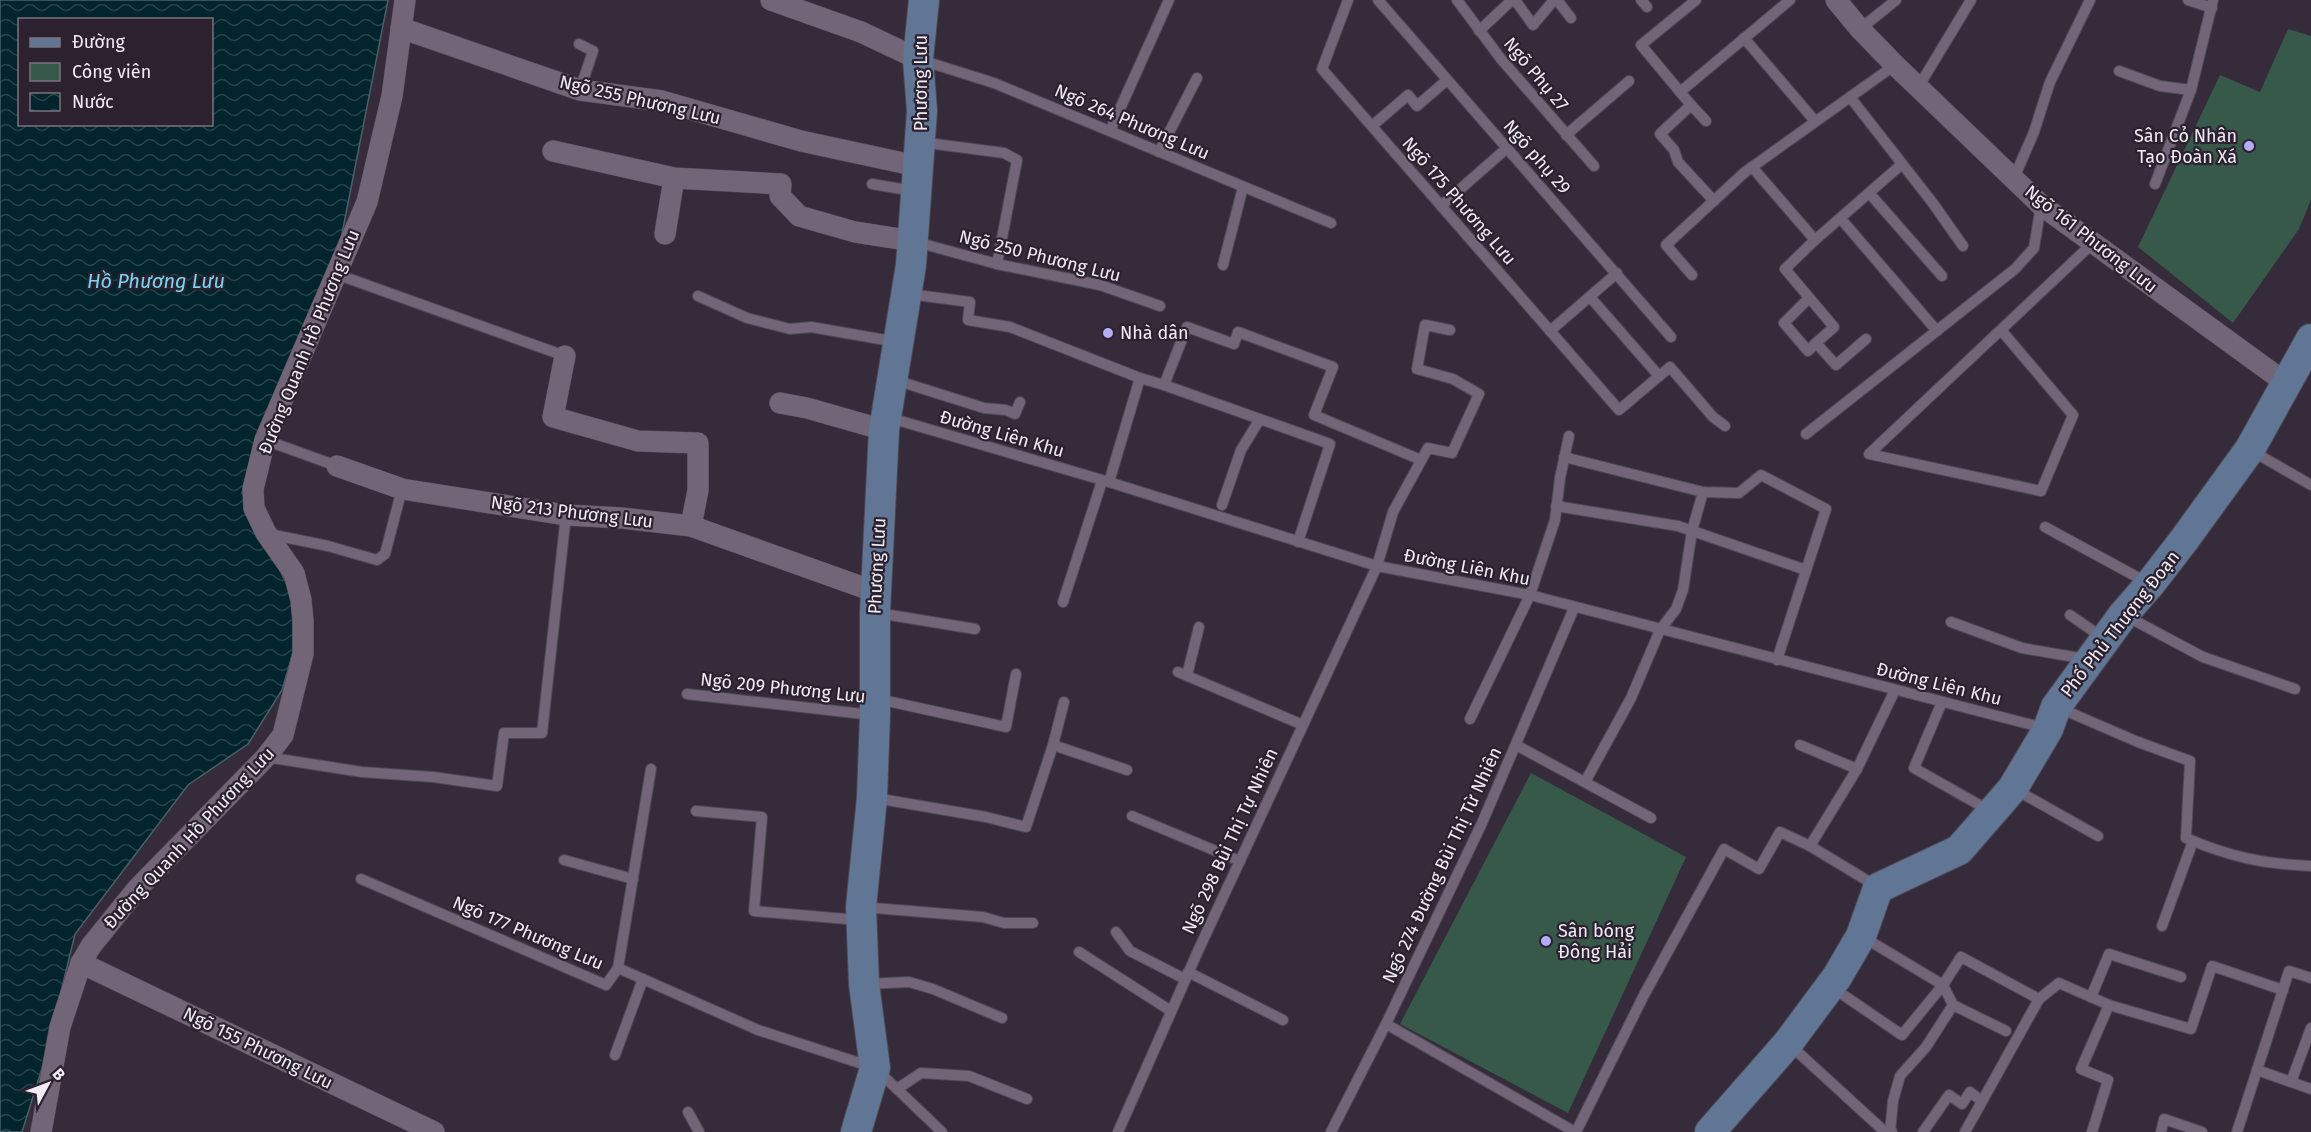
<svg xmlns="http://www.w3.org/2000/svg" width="2311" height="1132" font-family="'Fira Sans',sans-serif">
<defs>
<pattern id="water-waves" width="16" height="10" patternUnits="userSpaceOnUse" patternTransform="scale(1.5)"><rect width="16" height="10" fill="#01242d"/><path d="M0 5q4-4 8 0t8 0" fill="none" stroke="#26444c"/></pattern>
</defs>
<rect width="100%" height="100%" fill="#352b3a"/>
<g fill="#375949">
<path d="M2288 29 2311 36V200L2299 229 2233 323 2138 247 2220 75 2260 92Z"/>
<path d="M1531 773 1686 857 1568 1113 1400 1024Z"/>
</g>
<path fill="url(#water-waves)" stroke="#496069" stroke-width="1.5" fill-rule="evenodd" d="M0 0H388L338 254 260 441 242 493 291 593 295 646 282 690 248 744 188 785 75 934 43 1065 22 1132H0ZM20 20H212V124H20Z"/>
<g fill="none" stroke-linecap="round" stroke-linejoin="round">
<g stroke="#4f4754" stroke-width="12">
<g id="lane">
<path d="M1348 0 1322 69 1619 410 1670 367 1713 417 1725 426"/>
<path d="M1378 0 1671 337"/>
<path d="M1457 0 1501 59 1594 166"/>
<path d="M1515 0 1533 25 1554 0"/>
<path d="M1557 0 1571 18"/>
<path d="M1641 0 1647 7"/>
<path d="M1696 0 1641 45 1691 105 1660 134 1674 150 1678 162 1714 201"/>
<path d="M2188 0 2212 8"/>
<path d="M1860 29 1896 0"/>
<path d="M1479 31 1512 0"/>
<path d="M1744 38 1815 121"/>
<path d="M579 44 593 51 580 90"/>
<path d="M921 60 994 83 1331 223"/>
<path d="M2119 71 2160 86 2191 90"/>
<path d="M1919 86 1971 0"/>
<path d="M1680 92 1790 0"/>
<path d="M1850 97 1932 202 1963 246"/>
<path d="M1691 105 1706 121"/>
<path d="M1372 126 1408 95 1417 106 1447 80"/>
<path d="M1110 131 1169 0"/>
<path d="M1566 135 1629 81"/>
<path d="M920 142 1004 153 1017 160 997 264"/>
<path d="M1159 152 1197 78"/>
<path d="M1752 167 1815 240 1902 164"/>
<path d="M2014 178 2034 132 2050 82 2090 0"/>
<path d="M872 184 913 191"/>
<path d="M2155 184 2191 90 2213 0"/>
<path d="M1870 194 1942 276"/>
<path d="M1441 206 1507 148"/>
<path d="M1841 219 1937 331"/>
<path d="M1815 240 1785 269 1834 327 1816 343 1836 365 1866 339"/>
<path d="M916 242 997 264 1100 285 1160 306"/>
<path d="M1223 265 1243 187"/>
<path d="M336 274 565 356"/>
<path d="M1692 275 1666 245 1745 172 1895 65"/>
<path d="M909 294 970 302 968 320 1010 327 1140 378"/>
<path d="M698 296 747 318 790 329 811 327 897 342"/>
<path d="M1590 297 1659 376"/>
<path d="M1809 298 1784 323 1808 351 1816 343"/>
<path d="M2001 330 2073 415 2041 491 1869 454 2093 243"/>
<path d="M1550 331 1617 273"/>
<path d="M895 380 984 408 1006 410 1015 414 1020 402"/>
<path d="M1164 385 1187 327 1234 344 1238 332 1333 367 1314 415 1421 460"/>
<path d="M887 417 1109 482 1377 566 1530 595 2044 728"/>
<path d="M1806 434 2015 269 2034 248 2041 205"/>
<path d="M265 440 337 466"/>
<path d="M2252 451 2311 485"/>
<path d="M1564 457 1703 492 1739 493 1761 475 1826 509 1777 660"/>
<path d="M1109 482 1140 378 1164 385 1330 444 1298 542"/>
<path d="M1222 505 1241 450 1260 419"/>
<path d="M1556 506 1678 526 1806 570"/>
<path d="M2045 527 2148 583"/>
<path d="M269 534 328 546 377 560 385 554 402 489"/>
<path d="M1063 602 1102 481"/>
<path d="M878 613 975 629"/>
<path d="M2070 615 2103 638"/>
<path d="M2126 616 2203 657 2295 689"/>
<path d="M1951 622 2022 648 2086 659"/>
<path d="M1178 672 1303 725"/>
<path d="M1187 675 1199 627"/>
<path d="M687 694 872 715"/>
<path d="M878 699 1006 727 1016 674"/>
<path d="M1942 702 1914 768 1990 811"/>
<path d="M2057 707 2138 742 2190 761 2186 838C2230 857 2264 864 2311 866"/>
<path d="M1470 719 1530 595 1555 520 1560 478 1569 436"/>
<path d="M1053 745 1127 770"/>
<path d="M1516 745 1651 818"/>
<path d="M1800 745 1857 769 1810 846 1878 887"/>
<path d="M266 757 362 772 433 777 497 786 504 733H542L566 515"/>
<path d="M1857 769 1895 690"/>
<path d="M1585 782 1631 698 1660 630 1676 609 1683 590 1692 531 1703 492"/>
<path d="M2016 790 2098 836"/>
<path d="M875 798 986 817 1026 827 1053 745 1064 702"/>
<path d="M696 811 762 817 754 911 858 920"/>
<path d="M1132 816 1240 861"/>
<path d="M564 860 633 879"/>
<path d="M361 879 606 985 618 968 758 1030 875 1068 942 1132"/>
<path d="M862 907 983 917 1004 923H1033"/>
<path d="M2162 926 2193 841"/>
<path d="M1116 932 1130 951 1185 979"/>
<path d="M1863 937 1943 985 1953 1005 2006 1031"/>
<path d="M1079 952 1171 1011"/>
<path d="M618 968 651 769"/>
<path d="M1188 972 1283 1020"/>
<path d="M865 984 909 982 933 989 1002 1018"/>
<path d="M1833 988 1902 1035 1943 985 1961 957 2039 999"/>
<path d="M2091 997 2109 954 2181 977"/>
<path d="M1386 1024 1575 1132"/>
<path d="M1790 1045 1884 1131 1892 1132"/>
<path d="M615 1055 643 979"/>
<path d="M2257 1070 2311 1089"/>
<path d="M2291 1082 2311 1028"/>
<path d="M897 1089 921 1073 969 1076 1027 1099"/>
<path d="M688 1112 699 1132"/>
<path d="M1118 1132 1198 951 1377 566 1393 512 1428 448 1452 453 1479 394 1453 379 1417 369 1425 325 1450 330"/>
<path d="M1331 1132 1386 1024 1482 823 1574 608"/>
<path d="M1576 1132 1644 995 1724 849 1759 869 1780 832 1810 846"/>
<path d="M1890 1132 1893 1101 1900 1076 1926 1047 1953 1005"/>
<path d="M1923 1132 1949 1095 1962 1104 1970 1092 1982 1101"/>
<path d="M1965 1132 2039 999 2059 983 2109 1005 2191 1029 2212 966 2283 990"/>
<path d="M2092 1132 2108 1080 2081 1069 2109 1005"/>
<path d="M2161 1132 2164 1119 2202 1132"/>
<path d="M2237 1132 2289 971 2311 978"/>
</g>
</g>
<g stroke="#4f4754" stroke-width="22">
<g id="street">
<path d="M771 0 861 32 918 59"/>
<path d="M1836 0 1860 29 1895 65 2041 205 2286 383"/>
<path d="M401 28 580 90 662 101 801 141 917 166"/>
<path d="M553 151 674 178 781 184 780 196 799 216 855 232 913 241"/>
<path d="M665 234 674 178"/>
<path d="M565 356 553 417 638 441 698 443V490L691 526"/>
<path d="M780 403 807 408 884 430"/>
<path d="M337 466 402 489 566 515 622 518 691 526 876 592"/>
<path d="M81 963 434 1132"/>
<path d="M41 1132 60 1027 81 963 91 946 137 889 266 757 283 735 303 654V621L301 600 294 573 266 533 254 508 253 489 265 440 367 202 392 96 405 0"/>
</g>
</g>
<g stroke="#4f4754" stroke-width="32">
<g id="secondary">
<path d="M856 1132 875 1068 864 984 861 907 872 798 875 715V612L884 430 911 265 922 111 918 59 924 0"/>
<path d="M1710 1132 1788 1043 1837 977 1861 936 1878 888 1959 850 2013 788 2048 729 2056 707 2123 615 2150 584 2184 540 2250 449 2311 339"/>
</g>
</g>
<use href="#lane" stroke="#716577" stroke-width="10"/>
<use href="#street" stroke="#716577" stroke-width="21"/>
<use href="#secondary" stroke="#607694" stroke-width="30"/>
</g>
<g fill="#b3adf9" stroke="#2b212f" stroke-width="2">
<circle cx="2249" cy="146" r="6"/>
<circle cx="1108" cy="333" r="6"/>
<circle cx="1546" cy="941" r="6"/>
</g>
<g text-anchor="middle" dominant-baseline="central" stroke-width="4.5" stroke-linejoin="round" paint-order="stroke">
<g font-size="18" fill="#f1ebf5" stroke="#2b212f">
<text transform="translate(1536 74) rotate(50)">Ngõ Phụ 27</text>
<text transform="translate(921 83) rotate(-90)">Phương Lưu</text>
<text transform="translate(640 100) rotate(13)">Ngõ 255 Phương Lưu</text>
<text transform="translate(1132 122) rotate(23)">Ngõ 264 Phương Lưu</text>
<text transform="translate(1537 157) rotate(49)">Ngõ phụ 29</text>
<text transform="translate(1459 201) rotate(49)">Ngõ 175 Phương Lưu</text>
<text transform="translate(2091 239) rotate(38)">Ngõ 161 Phương Lưu</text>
<text transform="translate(1040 256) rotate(14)">Ngõ 250 Phương Lưu</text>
<text transform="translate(309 342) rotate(-68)">Đường Quanh Hồ Phương Lưu</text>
<text transform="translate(1002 434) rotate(16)">Đường Liên Khu</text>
<text transform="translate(572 512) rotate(7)">Ngõ 213 Phương Lưu</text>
<text transform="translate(877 566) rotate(-87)">Phương Lưu</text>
<text transform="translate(1467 567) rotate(11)">Đường Liên Khu</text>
<text transform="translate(2120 624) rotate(-52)">Phố Phủ Thượng Đoạn</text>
<text transform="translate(1939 684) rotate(14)">Đường Liên Khu</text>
<text transform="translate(783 688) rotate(6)">Ngõ 209 Phương Lưu</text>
<text transform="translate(189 838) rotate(-47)">Đường Quanh Hồ Phương Lưu</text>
<text transform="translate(1230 841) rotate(-65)">Ngõ 298 Bùi Thị Tự Nhiên</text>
<text transform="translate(1442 865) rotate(-65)">Ngõ 274 Đường Bùi Thị Từ Nhiên</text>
<text transform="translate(528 933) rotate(23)">Ngõ 177 Phương Lưu</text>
<text transform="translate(258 1048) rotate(26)">Ngõ 155 Phương Lưu</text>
</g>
<g font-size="18" fill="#f1ebf5" stroke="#2b212f" text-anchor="start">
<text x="2237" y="136" text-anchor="end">Sân Cỏ Nhân<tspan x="2237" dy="21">Tạo Đoàn Xá</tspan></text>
<text x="1120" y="333">Nhà dân</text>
<text x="1558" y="931">Sân bóng<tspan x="1558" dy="21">Đông Hải</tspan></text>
</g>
<g font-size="20" font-style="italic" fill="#76d7f4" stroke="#2b212f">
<text x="156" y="281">Hồ Phương Lưu</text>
</g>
</g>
<rect x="18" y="18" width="195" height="108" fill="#2b212f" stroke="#7a727e" stroke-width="1.5"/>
<rect x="30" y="38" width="30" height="9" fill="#607694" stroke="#7a727e" stroke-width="1.5"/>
<text x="72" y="48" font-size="18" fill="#f1ebf5">Đường</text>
<rect x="30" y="63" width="30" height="18" fill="#375949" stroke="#7a727e" stroke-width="1.5"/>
<text x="72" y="78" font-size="18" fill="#f1ebf5">Công viên</text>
<rect x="30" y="93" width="30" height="18" fill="url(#water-waves)" stroke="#7a727e" stroke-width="1.5"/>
<text x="72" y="108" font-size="18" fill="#f1ebf5">Nước</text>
<g transform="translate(48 1084) rotate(49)" stroke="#2b212f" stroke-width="4.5" paint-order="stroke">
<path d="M0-4.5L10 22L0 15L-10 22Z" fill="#f1ebf5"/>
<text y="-9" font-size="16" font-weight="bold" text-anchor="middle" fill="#f1ebf5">B</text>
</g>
</svg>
